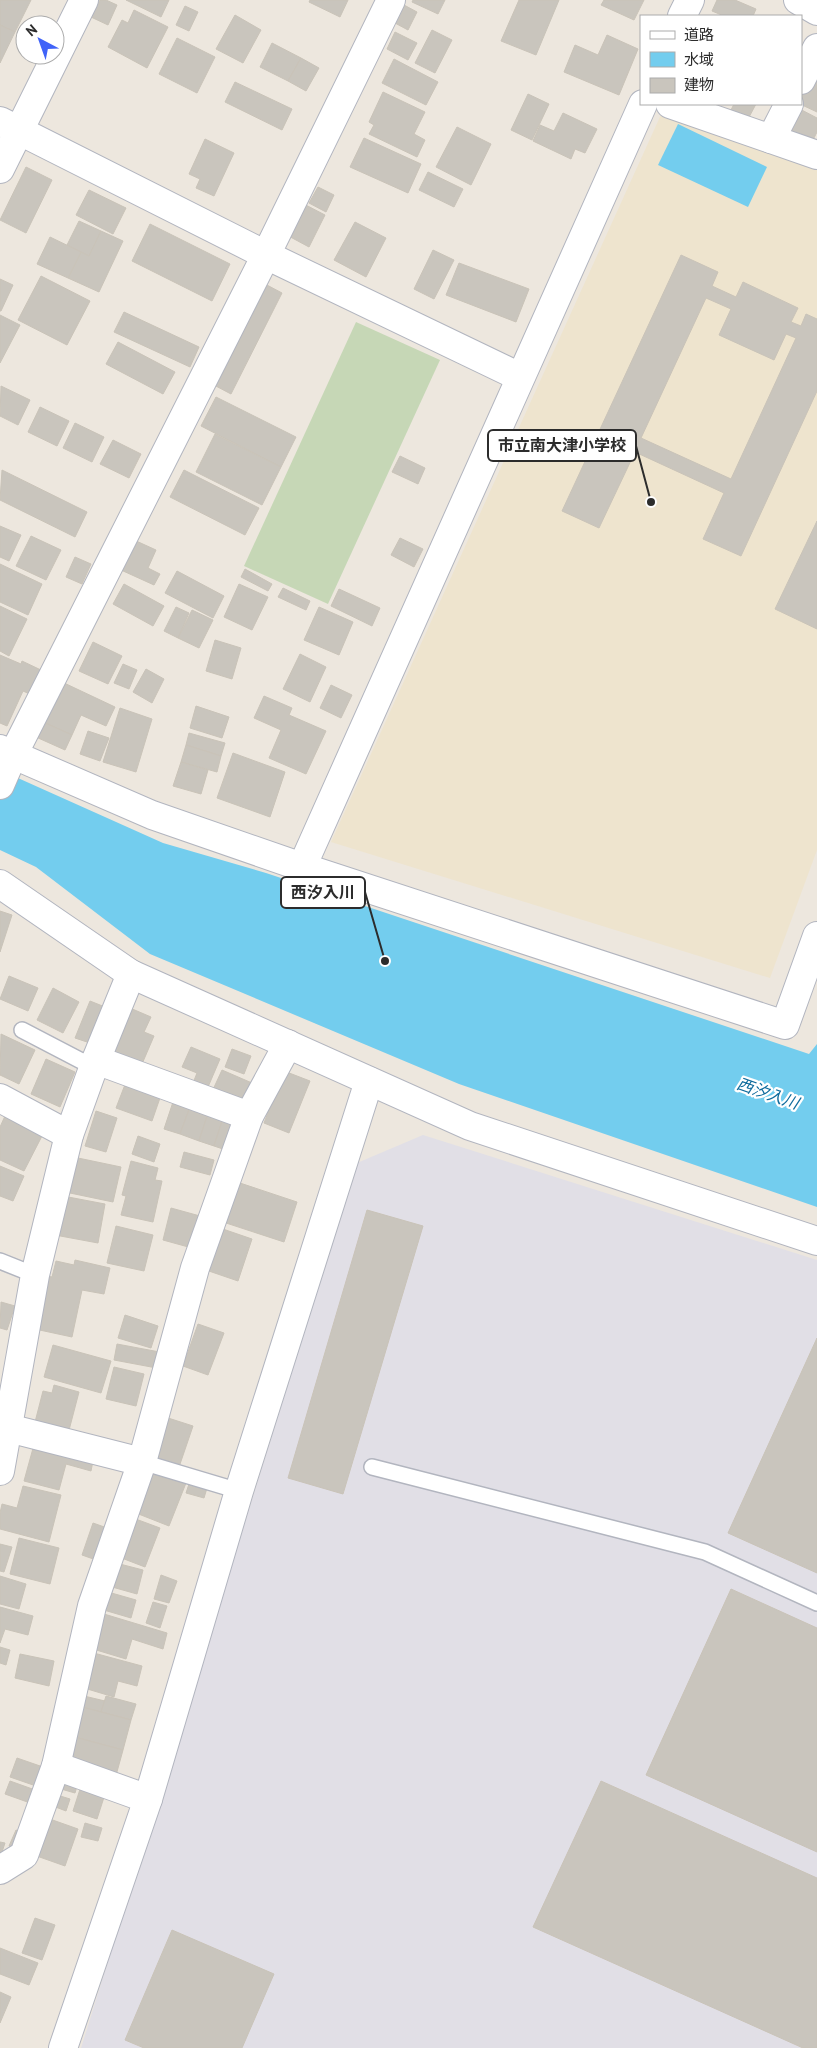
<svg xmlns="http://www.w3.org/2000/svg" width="817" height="2048" font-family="'PT Sans','Noto Sans JP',sans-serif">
<rect width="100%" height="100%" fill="#ede7de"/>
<path fill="#e1dfe6" d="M423 1135 817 1260V2048H81L357 1163Z"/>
<path fill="#eee4ce" d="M664 108 817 162V850L770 978 331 842Z"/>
<path fill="#c6d7b6" d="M356 322 440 360 328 604 244 566Z"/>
<g fill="#73cdee">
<path d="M678 124 767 167 748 207 658 165Z"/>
<path d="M0 770 163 843 266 873 809 1054 817 1044V1207L459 1084 150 954 36 867 0 850Z"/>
</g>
<g fill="#c9c5bd" stroke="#c9c3b8" fill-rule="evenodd">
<path d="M0 0H31L15 32 0 25Z"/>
<path d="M100 0H106L117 5 108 25 91 17Z"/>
<path d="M126 0H169L161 17Z"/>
<path d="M310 0H348L340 17 309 2Z"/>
<path d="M413 0H445L438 14 412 2Z"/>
<path d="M519 0H559L536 55 501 41Z"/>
<path d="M604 0H644L634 20 601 5Z"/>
<path d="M717 0H735L756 9 753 16H724L712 11Z"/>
<path d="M404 5 417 12 408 30 395 23Z"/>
<path d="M185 6 198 12 189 31 176 25Z"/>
<path d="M134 10 168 27 147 68 108 47 122 20 128 23Z"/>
<path d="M235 15 261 30 243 63 216 49Z"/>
<path d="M0 25 15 32 0 63Z"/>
<path d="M432 30 452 40 435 73 415 63Z"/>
<path d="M395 32 417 43 408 60 387 49Z"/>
<path d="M607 35 638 49 619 95 564 72 575 45 598 55Z"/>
<path d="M177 38 215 57 197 93 159 74Z"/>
<path d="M272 43 301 58 288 81 260 67Z"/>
<path d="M301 58 319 68 306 91 288 81Z"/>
<path d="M394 59 438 82 426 105 382 83Z"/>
<path d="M809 78 817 82V112L800 104 801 95Z"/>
<path d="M235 82 292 109 282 130 225 102Z"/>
<path d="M383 92 425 112 414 134 425 140 417 157 369 134 374 125 369 122Z"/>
<path d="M528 94 549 104 532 140 511 130Z"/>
<path d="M734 104H756L748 119 731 110Z"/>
<path d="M796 107 817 118V132L812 142 785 128Z"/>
<path d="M563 113 597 129 585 153 575 149 571 159 533 141 540 125 554 131Z"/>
<path d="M457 127 491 144 471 185 436 167Z"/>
<path d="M364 138 421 164 408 193 350 167Z"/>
<path d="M205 139 234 153 214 196 196 188 200 179 189 174Z"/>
<path d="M26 167 52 180 26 233 0 220Z"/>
<path d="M428 172 463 189 454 207 419 190Z"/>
<path d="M318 187 334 195 326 212 309 203Z"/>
<path d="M89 190 126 208 113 234 76 215Z"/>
<path d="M300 202 325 215 309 247 283 233Z"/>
<path d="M79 221 101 231 89 256 67 245Z"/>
<path d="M355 222 386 238 366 277 334 260Z"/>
<path d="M150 224 230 264 212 301 132 261Z"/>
<path d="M101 231 123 241 99 292 68 278 81 252 89 256Z"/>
<path d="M50 237 81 252 68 278 37 264Z"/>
<path d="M433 250 454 260 434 299 414 289Z"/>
<path d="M681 255 718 272 712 286 736 297 743 282 798 308 791 322 801 326 806 314 817 319V391L741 556 703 539 724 493 635 452 599 528 562 511ZM706 298 731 309 719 335 774 360 786 334 796 338 731 479 641 438Z"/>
<path d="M459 263 529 289 516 322 446 295Z"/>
<path d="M41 276 90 301 67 345 18 320Z"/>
<path d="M0 279 13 285 1 311H0Z"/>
<path d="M265 284 282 293 231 394 214 385Z"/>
<path d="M124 312 199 347 190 367 114 332Z"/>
<path d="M0 315 20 325 0 363Z"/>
<path d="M118 342 175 372 163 394 106 364Z"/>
<path d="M1 386 30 400 18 425 0 416Z"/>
<path d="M216 397 296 437 281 467 201 426Z"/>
<path d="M40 407 69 421 57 446 28 432Z"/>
<path d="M75 423 104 437 92 462 63 448Z"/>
<path d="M215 434 281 467 262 505 196 472Z"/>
<path d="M113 440 141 454 129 478 100 464Z"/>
<path d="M400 456 425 468 418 484 392 472Z"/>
<path d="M2 470 87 512 75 537 0 500Z"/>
<path d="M184 470 259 508 245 535 170 497Z"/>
<path d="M817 521V629L775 609Z"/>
<path d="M0 526 21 535 9 561 0 557Z"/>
<path d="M31 536 61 550 46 580 16 566Z"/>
<path d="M400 538 423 549 414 567 391 555Z"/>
<path d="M134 540 156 550 148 568 160 574 154 585 121 570Z"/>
<path d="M75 557 91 564 82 584 66 577Z"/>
<path d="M0 564 42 584 28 615 0 602Z"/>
<path d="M245 569 272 584 268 591 241 577Z"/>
<path d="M177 571 224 596 213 618 165 593Z"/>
<path d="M124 584 164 606 153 626 113 604Z"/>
<path d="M239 584 268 597 252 630 224 617Z"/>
<path d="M283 588 310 601 306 610 278 597Z"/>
<path d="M339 589 380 608 372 626 331 606Z"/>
<path d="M0 606 27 619 9 656 0 651Z"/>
<path d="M176 607 189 613 178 638 164 631Z"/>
<path d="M319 607 353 622 339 655 304 640Z"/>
<path d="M192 610 213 620 199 648 178 638Z"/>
<path d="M215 640 241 648 232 679 206 671Z"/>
<path d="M93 642 122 656 108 684 79 671Z"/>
<path d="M300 654 326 667 310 702 283 689Z"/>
<path d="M0 655 21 664 22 661 43 671 32 695 23 691 7 726 0 723Z"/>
<path d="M123 664 137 670 129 689 114 683Z"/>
<path d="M146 669 164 679 152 703 133 692Z"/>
<path d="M62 682 115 707 106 726 81 715 72 735 43 722Z"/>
<path d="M331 685 352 695 341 718 320 708Z"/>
<path d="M264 696 292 708 289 715 326 731 306 774 269 758 281 730 254 718Z"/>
<path d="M196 706 229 717 222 738 190 728Z"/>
<path d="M120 708 152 719 136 772 103 762Z"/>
<path d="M43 722 72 735 65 750 36 737Z"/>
<path d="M88 731 109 738 100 761 80 754Z"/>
<path d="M189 733 225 743 221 756 186 745Z"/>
<path d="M186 745 221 756 217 772 181 762Z"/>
<path d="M233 753 285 772 270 817 217 798Z"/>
<path d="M181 762 208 770 201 794 173 786Z"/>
<path d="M0 911 12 915 0 952Z"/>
<path d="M9 976 38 988 28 1011 0 999Z"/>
<path d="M53 988 79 1002 63 1033 37 1020Z"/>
<path d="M90 1001 110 1009 96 1045 75 1038Z"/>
<path d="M130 1008 151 1017 144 1032 154 1036 139 1071 108 1058Z"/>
<path d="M1 1034 35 1050 19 1084 0 1075Z"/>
<path d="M191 1047 220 1059 205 1094 191 1088 197 1073 182 1067Z"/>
<path d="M232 1049 251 1056 244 1074 225 1067Z"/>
<path d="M46 1059 75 1072 60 1107 31 1094Z"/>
<path d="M222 1070 252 1083 245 1109 211 1094Z"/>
<path d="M284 1071 310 1081 289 1133 264 1123Z"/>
<path d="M126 1082 161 1095 152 1121 116 1108Z"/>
<path d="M173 1102 190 1107 180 1134 164 1129Z"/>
<path d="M190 1107 208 1113 199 1141 180 1134Z"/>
<path d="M96 1111 117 1118 106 1152 85 1146Z"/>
<path d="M208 1113 223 1118 214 1146 199 1141Z"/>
<path d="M5 1116 43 1134 24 1171 0 1160V1127Z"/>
<path d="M223 1118 238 1123 229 1151 214 1146Z"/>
<path d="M138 1136 160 1144 154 1162 132 1154Z"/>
<path d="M184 1152 214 1160 210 1175 180 1167Z"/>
<path d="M78 1158 121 1167 113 1202 70 1193Z"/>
<path d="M131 1161 158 1168 155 1180 162 1181 153 1222 121 1215 126 1196 122 1195Z"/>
<path d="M0 1166 24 1176 13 1201 0 1196Z"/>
<path d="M234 1181 297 1202 284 1242 220 1221Z"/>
<path d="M63 1196 105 1204 98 1243 55 1235Z"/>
<path d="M171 1208 200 1216 192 1248 163 1240Z"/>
<path d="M367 1210 423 1226 343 1494 288 1478Z"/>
<path d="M116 1226 153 1235 144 1271 107 1263Z"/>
<path d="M217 1227 252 1239 238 1281 203 1269Z"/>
<path d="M75 1260 110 1268 104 1294 82 1290 72 1337 35 1329 47 1276 52 1277 56 1261 74 1265Z"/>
<path d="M1 1302 15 1306 7 1330 0 1328Z"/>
<path d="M125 1315 158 1326 151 1348 118 1338Z"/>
<path d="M198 1324 224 1333 208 1375 183 1366Z"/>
<path d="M817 1338V1573L728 1533Z"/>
<path d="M117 1344 165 1353 162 1369 114 1360Z"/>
<path d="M53 1345 111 1361 101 1393 44 1377Z"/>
<path d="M114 1367 144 1374 136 1406 106 1399Z"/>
<path d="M54 1385 79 1392 68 1434 34 1426 43 1391 52 1393Z"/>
<path d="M165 1417 193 1426 178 1470 150 1461Z"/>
<path d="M35 1441 94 1456 91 1471 66 1464 59 1490 24 1481Z"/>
<path d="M152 1470 186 1483 169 1526 136 1513Z"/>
<path d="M189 1484 207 1488 204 1498 186 1493Z"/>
<path d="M23 1486 61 1495 49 1542 0 1529V1513L2 1504 17 1508Z"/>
<path d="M133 1518 160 1528 145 1567 119 1557Z"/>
<path d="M93 1523 110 1529 99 1561 82 1555Z"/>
<path d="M19 1538 59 1548 50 1584 10 1574Z"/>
<path d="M0 1544 12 1547 4 1572 0 1571Z"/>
<path d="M112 1562 143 1570 137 1594 105 1585Z"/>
<path d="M161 1575 177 1581 169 1603 154 1599Z"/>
<path d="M0 1576 26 1584 19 1609 0 1604Z"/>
<path d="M731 1589 817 1628V1852L646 1775Z"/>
<path d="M101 1590 136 1600 131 1618 97 1608Z"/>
<path d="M153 1602 167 1606 160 1628 146 1623Z"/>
<path d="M0 1607 33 1616 28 1635 5 1629 0 1643Z"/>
<path d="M104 1614 167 1633 163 1649 132 1639 126 1659 93 1649Z"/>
<path d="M0 1647 10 1650 6 1665 0 1663Z"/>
<path d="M90 1652 142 1666 137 1686 118 1681 114 1697 84 1688Z"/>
<path d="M20 1654 54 1661 49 1686 15 1678Z"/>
<path d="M84 1696 105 1701 101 1712 80 1707Z"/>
<path d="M106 1696 136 1704 131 1720 101 1712Z"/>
<path d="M75 1705 131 1720 123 1750 67 1735Z"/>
<path d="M67 1735 123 1750 115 1779 60 1761Z"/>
<path d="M17 1758 43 1767 36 1786 10 1777Z"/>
<path d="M64 1779 78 1783 75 1793 61 1789Z"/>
<path d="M10 1781 38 1791 33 1804 5 1794Z"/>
<path d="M601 1781 817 1878V2048H803L533 1927Z"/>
<path d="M82 1783 106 1791 97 1819 73 1811Z"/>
<path d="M57 1795 70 1799 66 1811 53 1806Z"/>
<path d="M47 1818 78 1829 65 1866 34 1855Z"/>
<path d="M85 1823 102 1828 98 1841 81 1837Z"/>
<path d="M16 1830 24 1833 18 1849 9 1846Z"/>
<path d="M0 1842 5 1843 0 1858Z"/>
<path d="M35 1918 55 1925 42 1960 22 1953Z"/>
<path d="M172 1930 274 1974 242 2048H144L125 2040Z"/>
<path d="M0 1948 38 1963 29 1985 0 1974Z"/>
<path d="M0 1992 11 1997 0 2023Z"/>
</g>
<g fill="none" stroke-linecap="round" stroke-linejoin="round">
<g stroke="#b2b5bf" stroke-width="18">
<g id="service">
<path d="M22 1030 93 1067"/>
<path d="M0 1261 35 1275"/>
<path d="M142 1462 239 1491"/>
<path d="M372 1467 705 1552 817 1603"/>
</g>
</g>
<g stroke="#b2b5bf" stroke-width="30">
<g id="minor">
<path d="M798 0 817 11"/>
<path d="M682 16 690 0"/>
<path d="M801 80 817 48"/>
<path d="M670 104 817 155"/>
<path d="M0 121 266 255 520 377"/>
<path d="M771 139 789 104"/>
<path d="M0 169 84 0"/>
<path d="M0 749 152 815 302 867 785 1025 817 936"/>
<path d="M0 785 13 755 266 255 391 0"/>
<path d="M302 867 643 104"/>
<path d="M96 1060 249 1116"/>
<path d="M0 1098 69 1135"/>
<path d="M8 1428 142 1462"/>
<path d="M0 1471 35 1275 69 1135 96 1060 131 974"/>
<path d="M56 1766 148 1799"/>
<path d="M0 1870 24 1855 56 1766 92 1606 142 1462 195 1268 249 1116 288 1044"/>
<path d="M63 2048 148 1799 239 1491 369 1081"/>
</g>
</g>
<g stroke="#b2b5bf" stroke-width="30">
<path id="tertiary" d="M0 884 131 974 470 1126 817 1241"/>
</g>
<use href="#service" stroke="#fff" stroke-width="15"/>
<use href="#minor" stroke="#fff" stroke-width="28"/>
<use href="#tertiary" stroke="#fff" stroke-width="28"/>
</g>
<g text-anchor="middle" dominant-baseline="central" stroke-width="4.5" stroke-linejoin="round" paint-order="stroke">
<g font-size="16" font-style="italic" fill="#0f6c9d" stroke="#fff">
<text transform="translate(768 1093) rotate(19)">西汐入川</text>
</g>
</g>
<path fill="none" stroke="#2c2c2c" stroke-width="2" d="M651 502L636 446M385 961L365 892"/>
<g fill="#2c2c2c" stroke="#fff" stroke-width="2">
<circle cx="651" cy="502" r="5"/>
<circle cx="385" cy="961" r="5"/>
</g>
<g fill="#fff" stroke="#2c2c2c" stroke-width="2">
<rect x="488" y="430" width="148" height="31" rx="5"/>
<rect x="281" y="877" width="84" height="31" rx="5"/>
</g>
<g font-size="16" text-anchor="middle" font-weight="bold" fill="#2c2c2c">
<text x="562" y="451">市立南大津小学校</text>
<text x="323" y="898">西汐入川</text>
</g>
<rect x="640" y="15" width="162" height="90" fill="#ffffff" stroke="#ababab"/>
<rect x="650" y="31" width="25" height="8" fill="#ffffff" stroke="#ababab"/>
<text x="684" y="40" font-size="15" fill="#2c2c2c">道路</text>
<rect x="650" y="52" width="25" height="15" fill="#73cdee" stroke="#ababab"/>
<text x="684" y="65" font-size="15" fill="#2c2c2c">水域</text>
<rect x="650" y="78" width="25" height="15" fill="#c9c5bd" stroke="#ababab"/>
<text x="684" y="90" font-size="15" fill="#2c2c2c">建物</text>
<g transform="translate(40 40) rotate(319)"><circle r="24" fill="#ffffff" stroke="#ababab"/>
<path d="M0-4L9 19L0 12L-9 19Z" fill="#4063f8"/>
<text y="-8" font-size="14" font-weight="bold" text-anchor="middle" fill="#2c2c2c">N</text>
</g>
</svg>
